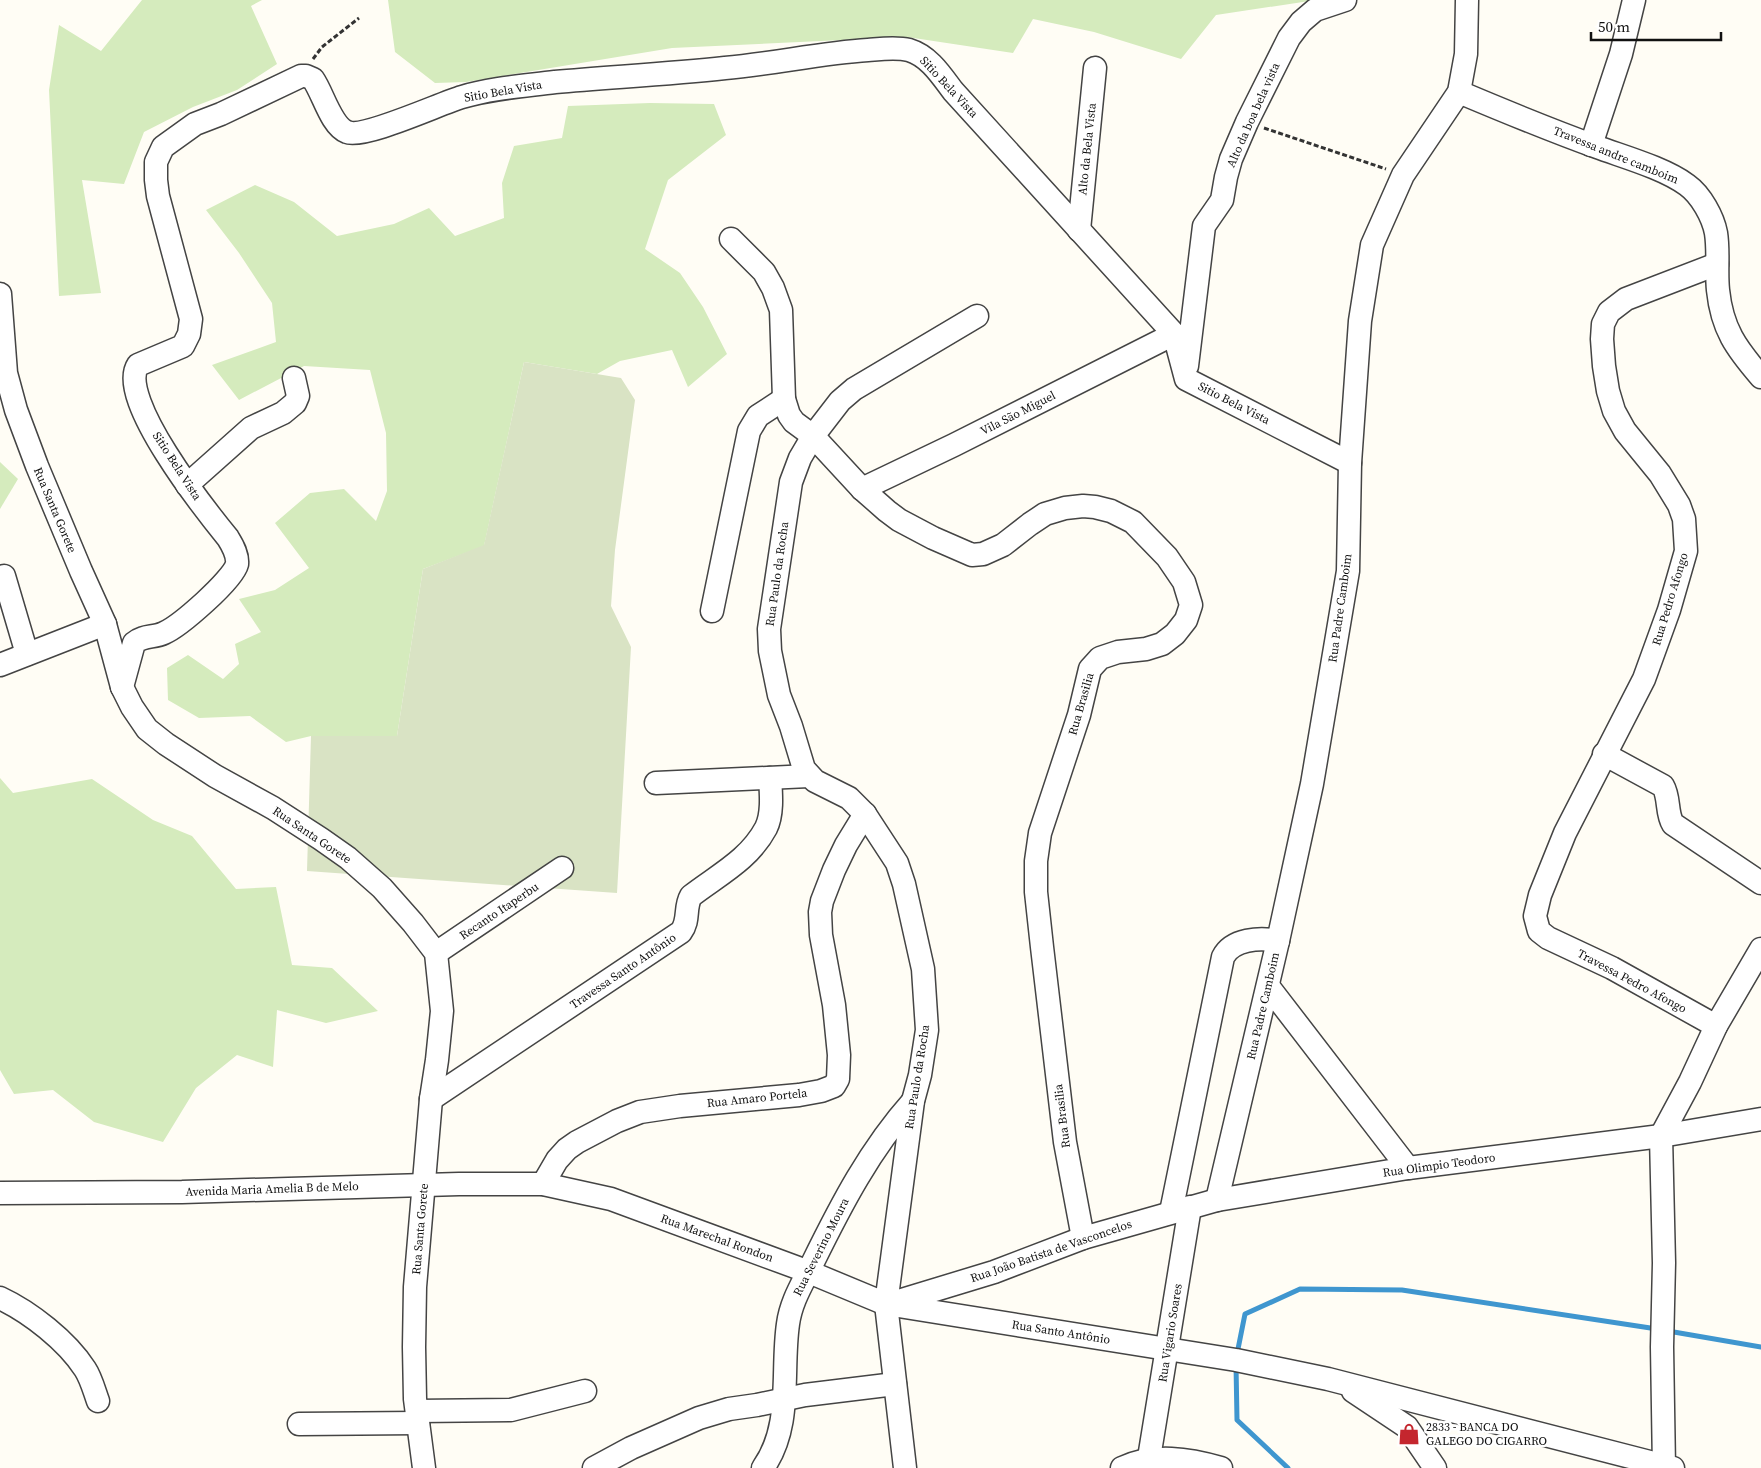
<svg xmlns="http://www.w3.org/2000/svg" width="1761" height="1468" font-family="'Source Serif 4',serif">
<rect width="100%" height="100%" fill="#fffdf5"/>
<g fill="#d5ebbd">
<path d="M142 0H262L251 6 277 64 237 90 193 107 144 132 124 184 82 180 101 293 59 296 49 90 59 25 101 51Z"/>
<path d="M388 0H1316L1216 15 1181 59 1094 32 1033 19 1013 53 907 37 672 48 466 82 435 83 395 52Z"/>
<path d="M650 103 714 104 726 135 668 180 645 249 680 273 703 307 727 354 688 387 672 350 620 361 597 374 524 362 484 546 423 569 397 736H311L286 742 250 716 199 718 168 700 167 668 188 655 223 679 239 664 235 644 261 632 239 599 275 590 309 568 275 523 310 493 344 489 376 521 387 491 386 433 370 370 304 366 239 400 212 365 276 342 272 303 239 253 206 210 255 185 294 202 337 236 394 224 429 208 455 236 504 218 502 183 514 146 562 138 568 106Z"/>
<path d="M0 462 18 479 0 509Z"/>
<path d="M0 778 13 793 92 779 153 820 192 836 236 889 276 887 292 965 332 968 378 1011 326 1023 277 1010 273 1067 237 1055 196 1088 163 1142 94 1122 53 1090 14 1094 0 1070Z"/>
</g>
<path fill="#d9e3c4" d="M524 362 621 378 635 400 615 550 611 606 631 647 617 893 307 871 311 736H397L423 569 484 545Z"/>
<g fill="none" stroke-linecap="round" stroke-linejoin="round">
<g stroke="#3f96cf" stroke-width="5">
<path d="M1668 1331 1761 1347"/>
<path d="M1237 1354 1245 1314 1300 1289 1402 1290 1657 1329"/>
<path d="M1236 1365 1237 1420 1288 1468"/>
</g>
<g stroke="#444" stroke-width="25">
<g id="minor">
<path d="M1459 92C1504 111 1550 130 1597 147 1624 157 1664 168 1687 185 1701 195 1713 217 1716 233 1719 252 1716 271 1718 290 1722 329 1736 348 1761 377"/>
<path d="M1591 145 1621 54 1634 0"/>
<path d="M1079 230 1095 68"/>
<path d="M731 239 764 272 773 288 781 310 784 399 789 415 794 422 813 436 862 489 887 511 899 520 933 538 972 555 983 554 1003 545 1030 524 1045 514 1065 508 1083 506 1095 507 1111 511 1133 522 1167 557 1184 582 1191 605 1186 620 1175 634 1162 644 1146 649 1118 652 1100 658 1090 669 1079 715 1040 833 1036 861V892L1042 947 1065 1142 1083 1238"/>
<path d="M0 294 6 373 16 410 37 466 81 571 105 624 122 687 132 707 147 729 166 744 215 776 273 808 321 839 348 858 382 888 413 923 436 953 442 1011 437 1060 431 1099 415 1287 414 1347 415 1399 424 1468"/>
<path d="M1187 366 1204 226 1222 200 1226 177 1231 159 1247 122 1289 38 1301 22 1315 10 1345 0"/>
<path d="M187 485 251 428 283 413 295 403 298 396 294 378"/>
<path d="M862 489 954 445 1174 334"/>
<path d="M4 576 27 654"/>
<path d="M712 611 749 431 758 416 784 399"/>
<path d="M0 665 105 624"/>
<path d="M122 687 134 643C143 635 154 638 164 633 180 626 233 580 237 564 238 555 233 546 228 538 206 511 116 398 138 365L183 346 189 334 191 319 158 196 156 180V162L163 147 195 124 221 114 301 76H306L313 79C323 93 331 126 347 132 364 139 441 103 462 97 492 88 524 86 555 82 612 77 669 74 725 68 773 64 820 53 868 50 881 49 896 47 909 50 929 56 941 75 953 91L1174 334 1186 379 1350 463"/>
<path d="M1604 754 1663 786C1670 798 1666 813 1673 824L1761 883"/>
<path d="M656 783 809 776"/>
<path d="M436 953 562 868"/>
<path d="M1268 986 1408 1168"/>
<path d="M1716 1026 1612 968 1548 938 1539 931 1535 916 1540 895 1565 833 1644 679 1669 610 1686 551 1684 519 1679 505 1660 474 1625 431 1614 411 1608 391 1604 366 1602 339 1603 324 1609 312 1626 299 1717 264"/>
<path d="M431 1099 681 932C690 920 684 908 691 896 718 875 749 860 766 828 773 814 771 793 770 778"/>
<path d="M543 1184 557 1160 567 1149 577 1142 617 1121 640 1112 680 1106 799 1095 821 1091 834 1086 838 1079 839 1055 834 1005 821 935 820 912 822 901 834 870 846 845 865 814"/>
<path d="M0 1193 182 1192 459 1184H543L611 1199 809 1272 886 1304 1236 1360 1328 1379 1673 1468"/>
<path d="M1217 1200 1278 941 1312 784 1348 571 1350 463 1360 321 1372 245 1403 175 1459 92 1466 54 1467 0"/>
<path d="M1171 1212 1223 957C1232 939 1260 937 1278 941"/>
<path d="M0 1298C30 1312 67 1341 85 1369 91 1378 94 1390 98 1401"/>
<path d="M892 1303 994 1272 1083 1238 1217 1200 1408 1168 1661 1136 1761 1119"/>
<path d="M1353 1391 1407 1427 1435 1468"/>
<path d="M417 1411 511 1410 585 1391"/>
<path d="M299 1424 418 1423"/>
<path d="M1149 1458 1190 1207"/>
<path d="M594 1468 631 1448 699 1418 729 1409 757 1405 805 1395 895 1384"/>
<path d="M763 1468C793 1426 781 1372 788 1324 791 1301 803 1283 813 1262 841 1205 870 1149 913 1101"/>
<path d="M905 1468 886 1304 913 1101 920 1075 927 1030 923 969 904 884 897 863 865 814 849 798 815 781 804 769 791 726 779 695 770 651 769 629 791 482 800 458 813 436 840 401 854 389 977 316"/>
<path d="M1122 1468C1154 1453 1189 1459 1221 1468"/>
<path d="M1664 1468 1662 1347 1664 1263 1661 1136 1690 1082 1716 1026 1761 949"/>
</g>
</g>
<g stroke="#333" stroke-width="3" stroke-dasharray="5 2.5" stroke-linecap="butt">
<path d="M313 59 322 47 359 18"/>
<path d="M1264 128 1386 169"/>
</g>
<use href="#minor" stroke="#fff" stroke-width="22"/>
</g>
<defs>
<g id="shop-bare" transform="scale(1.725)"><path d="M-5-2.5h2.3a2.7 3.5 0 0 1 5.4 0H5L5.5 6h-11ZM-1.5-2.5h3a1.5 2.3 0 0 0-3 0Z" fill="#c4262e" stroke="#fff" stroke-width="2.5" paint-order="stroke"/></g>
</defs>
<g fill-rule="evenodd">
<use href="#shop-bare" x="1409" y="1434"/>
</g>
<g text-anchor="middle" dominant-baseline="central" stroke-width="5" stroke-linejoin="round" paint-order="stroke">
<g font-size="12" fill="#111" stroke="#fff">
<text transform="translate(949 87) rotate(47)">Sitio Bela Vista</text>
<text transform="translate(503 91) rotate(-10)">Sitio Bela Vista</text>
<text transform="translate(1253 115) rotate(-66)">Alto da boa bela vista</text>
<text transform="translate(1087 149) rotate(-84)">Alto da Bela Vista</text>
<text transform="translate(1616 155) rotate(22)">Travessa andre camboim</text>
<text transform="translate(1234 403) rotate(27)">Sitio Bela Vista</text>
<text transform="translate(1018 413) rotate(-27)">Vila São Miguel</text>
<text transform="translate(177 466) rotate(57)">Sitio Bela Vista</text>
<text transform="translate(55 510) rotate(67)">Rua Santa Gorete</text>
<text transform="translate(777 574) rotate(-82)">Rua Paulo da Rocha</text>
<text transform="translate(1670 599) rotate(-73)">Rua Pedro Afongo</text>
<text transform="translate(1340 608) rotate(-82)">Rua Padre Camboim</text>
<text transform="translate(1081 704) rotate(-74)">Rua Brasilia</text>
<text transform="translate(312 835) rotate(34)">Rua Santa Gorete</text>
<text transform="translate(499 911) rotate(-34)">Recanto Itaperbu</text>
<text transform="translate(623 971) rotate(-34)">Travessa Santo Antônio</text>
<text transform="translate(1632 981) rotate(28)">Travessa Pedro Afongo</text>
<text transform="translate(1263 1006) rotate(-77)">Rua Padre Camboim</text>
<text transform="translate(917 1077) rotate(-81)">Rua Paulo da Rocha</text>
<text transform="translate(757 1098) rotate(-6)">Rua Amaro Portela</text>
<text transform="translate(1062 1116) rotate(-97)">Rua Brasilia</text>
<text transform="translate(1439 1165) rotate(-8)">Rua Olimpio Teodoro</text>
<text transform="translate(272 1189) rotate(-2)">Avenida Maria Amelia B de Melo</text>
<text transform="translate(420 1229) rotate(-85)">Rua Santa Gorete</text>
<text transform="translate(717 1238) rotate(20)">Rua Marechal Rondon</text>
<text transform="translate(821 1247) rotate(-63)">Rua Severino Moura</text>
<text transform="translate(1051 1251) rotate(-19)">Rua João Batista de Vasconcelos</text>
<text transform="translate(1061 1332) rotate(9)">Rua Santo Antônio</text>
<text transform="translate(1170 1333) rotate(-81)">Rua Vigario Soares</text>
</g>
<g font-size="12" fill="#111" stroke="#fff" text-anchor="start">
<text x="1426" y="1427">2833 - BANCA DO<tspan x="1426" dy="14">GALEGO DO CIGARRO</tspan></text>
</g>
</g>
<path d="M1591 32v8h130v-8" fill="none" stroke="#111111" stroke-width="2.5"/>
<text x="1598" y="32" font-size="15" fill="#111111" stroke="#ffffff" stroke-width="4" paint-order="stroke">50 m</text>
</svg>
